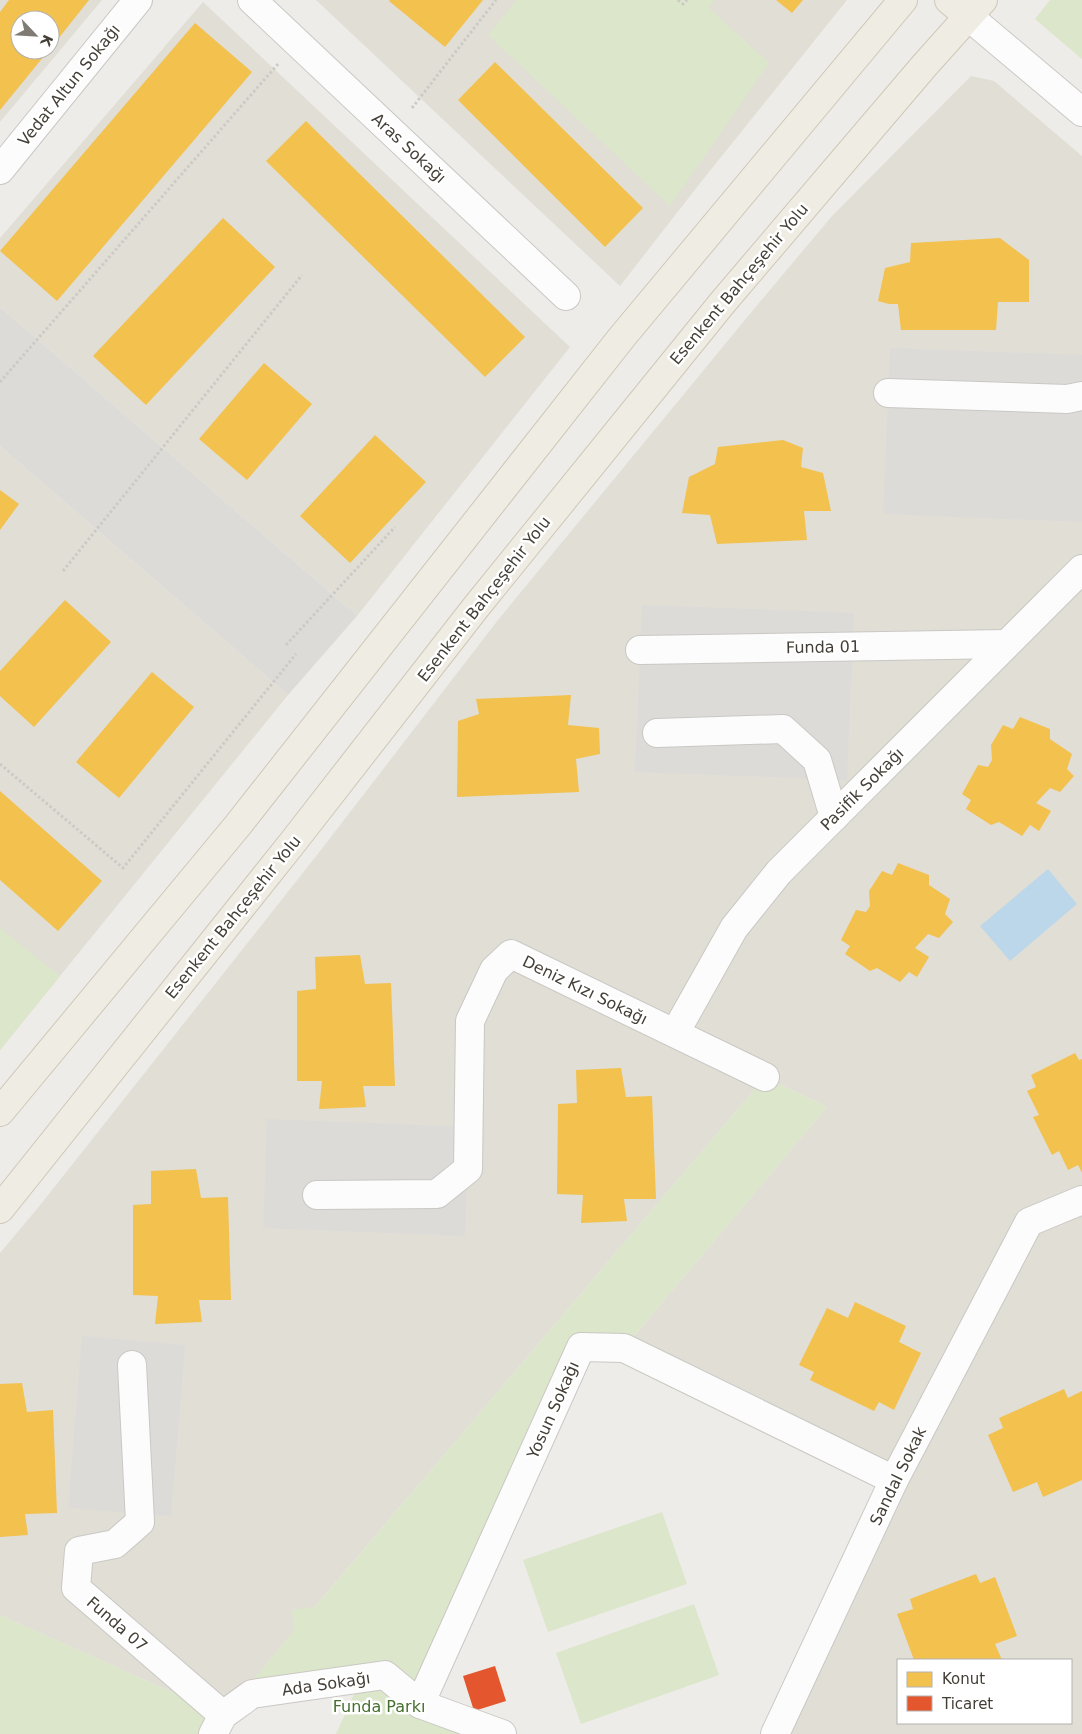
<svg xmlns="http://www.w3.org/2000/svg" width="1082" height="1734" font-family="'DejaVu Sans',sans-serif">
<rect width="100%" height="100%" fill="#eeece8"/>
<g fill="#e1ded6" fill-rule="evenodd">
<path d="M0 0H102L0 122ZM20 20H50V50H20Z"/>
<path d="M316 0H847L701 182 620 286Z"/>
<path d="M203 2 570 347 357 616 0 307V238Z"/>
<path d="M971 76 994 81 1082 156V1734H775L894 1480 624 1348 827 1107 765 1077 223 1715 0 1615V1253L41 1204 317 855 498 620 749 315 832 216ZM898 1660H1071V1723H898Z"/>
<path d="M0 446 288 695 0 1050Z"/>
</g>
<g fill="#dbe6ca">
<path d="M517 0H714L709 8 769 63 670 206 488 35Z"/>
<path d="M1050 0H1082V59L1035 19Z"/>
<path d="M0 928 60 976 0 1050Z"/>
<path d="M765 1077 827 1107 624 1348H581L420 1704 502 1734H336L361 1679 252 1694 210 1734H0V1615L223 1715 294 1631 292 1610 315 1607Z"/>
<path d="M662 1512 687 1584 548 1632 523 1560Z"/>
<path d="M694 1604 719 1675 581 1724 556 1653Z"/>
</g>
<g fill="#dddbd8">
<path d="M0 307 357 616 288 695 0 446Z"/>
<path d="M890 348 1082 355V522L883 514Z"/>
<path d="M642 605 854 613 847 780 635 772Z"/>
<path d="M267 1119 469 1127 465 1236 263 1228Z"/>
<path d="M82 1336 185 1345 171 1516 68 1508Z"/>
</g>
<path fill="#bcd7e9" d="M1048 869 1077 904 1010 961 980 926Z"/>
<g fill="#f2c14e">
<path d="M9 0H89L50 49V20H20V50H49L0 110V12Z"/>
<path d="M390 0H483L445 47 389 1Z"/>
<path d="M776 0H803L792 13Z"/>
<path d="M195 23 252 72 57 301 0 251Z"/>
<path d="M495 62 643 208 605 247 458 100Z"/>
<path d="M306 121 525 337 485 377 266 161Z"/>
<path d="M223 218 275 267 146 405 93 356Z"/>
<path d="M1000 238 1029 260V302H998L996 330H901L898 304H889L878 301 885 268 910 262 911 243Z"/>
<path d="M264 363 312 404 247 480 199 439Z"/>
<path d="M375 435 426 482 350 563 300 516Z"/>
<path d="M783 440 803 448 801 467 823 473 831 511H804L807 540 717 544 710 515 682 513 689 477 715 464 718 447Z"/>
<path d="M0 490 19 504 0 530Z"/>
<path d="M65 600 111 642 34 727 0 696V671Z"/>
<path d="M152 672 194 707 119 798 76 762Z"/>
<path d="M571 695 568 725 599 728 600 754 576 759 579 792 457 797 458 721 479 714 476 699Z"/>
<path d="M1020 717 1050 729V739L1072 754 1067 769 1074 776 1060 792 1050 788 1036 803 1051 811 1039 831 1030 825 1022 836 999 822 991 825 966 809 971 800 962 794 978 765 988 767 992 760 991 745 1003 725 1013 729Z"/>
<path d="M0 791 102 881 58 931 0 880Z"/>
<path d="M898 863 929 875V885L950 899 945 914 953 922 939 938 928 934 915 948 929 957 917 977 909 972 900 982 877 968 870 971 845 954 850 946 841 940 856 910 866 912 870 906 869 891 882 871 892 875Z"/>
<path d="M360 955 365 984 391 983 395 1086H363L366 1107 319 1109 322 1081H297V991L316 989 315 957Z"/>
<path d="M1075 1053 1079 1060 1082 1059V1173L1078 1165 1068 1170 1059 1151 1052 1155 1033 1117 1039 1115 1027 1091 1036 1087 1031 1075Z"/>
<path d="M621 1068 626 1097 652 1096 656 1199H624L627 1221 581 1223 583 1195 557 1194 558 1104 577 1103 576 1070Z"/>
<path d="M196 1169 201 1198 228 1197 231 1300H199L202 1322 155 1324 158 1296 133 1295V1205L151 1204V1171Z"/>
<path d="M855 1302 906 1326 899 1342 921 1353 894 1410 879 1402 874 1411 810 1380 814 1372 799 1365 827 1308 848 1318Z"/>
<path d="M22 1383 27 1412 53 1410 57 1513 25 1514 28 1535 0 1537V1384Z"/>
<path d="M1064 1389 1068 1398 1082 1391V1480L1043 1497 1037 1482 1013 1492 988 1435 1003 1428 999 1418Z"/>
<path d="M976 1574 980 1583 995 1577 1017 1636 995 1644 1002 1660H914L897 1614 913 1609 910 1599Z"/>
</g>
<path fill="#e4572e" d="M495 1666 506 1701 474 1711 463 1676Z"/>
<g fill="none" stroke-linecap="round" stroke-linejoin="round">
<g stroke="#cac8c4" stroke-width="30">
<g id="street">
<path d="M252 0 566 296"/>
<path d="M968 16 1082 112"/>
<path d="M0 170 138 0"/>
<path d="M888 393 1067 399 1082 396"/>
<path d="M640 650 1006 644"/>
<path d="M657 733 783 729 817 760 834 817"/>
<path d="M675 1033 734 928 779 872 1082 569"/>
<path d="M317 1195 437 1194 468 1169 470 1021 494 970 511 954 765 1077"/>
<path d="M132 1365 140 1522 115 1544 79 1551 76 1588 223 1715"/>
<path d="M420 1704 581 1347 624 1348 894 1480"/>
<path d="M213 1734 223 1715 252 1694 385 1675 420 1704 502 1734"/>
<path d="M775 1734 894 1480 1029 1222 1082 1200"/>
</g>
</g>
<g stroke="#cfc7b7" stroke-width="30">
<g id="primary">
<path d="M949 0 968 16"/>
<path d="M0 1112 238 825 622 337 903 0"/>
<path d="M0 1209 293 842 476 607 723 302 924 66 983 0"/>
</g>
</g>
<g stroke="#cccac6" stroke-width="3" stroke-dasharray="2.5 2.5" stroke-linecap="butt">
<path d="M678 0 683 4 687 0"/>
<path d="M412 108 496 0"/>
<path d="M0 382 278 64"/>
<path d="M63 571 302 275"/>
<path d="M286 645 395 527"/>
<path d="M0 764 123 868 296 654"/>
</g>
<use href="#street" stroke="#fcfcfc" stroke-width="28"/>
<use href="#primary" stroke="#efece4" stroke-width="28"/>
</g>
<g text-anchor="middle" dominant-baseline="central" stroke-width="5" stroke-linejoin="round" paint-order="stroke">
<g font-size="16" fill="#433e36" stroke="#fff">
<text transform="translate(69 85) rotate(-51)">Vedat Altun Sokağı</text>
<text transform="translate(409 148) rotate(43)">Aras Sokağı</text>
<text transform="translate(739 284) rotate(-50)">Esenkent Bahçeşehir Yolu</text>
<text transform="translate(484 599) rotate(-52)">Esenkent Bahçeşehir Yolu</text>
<text transform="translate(823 647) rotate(-1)">Funda 01</text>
<text transform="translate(862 789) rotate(-45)">Pasifik Sokağı</text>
<text transform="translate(233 917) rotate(-51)">Esenkent Bahçeşehir Yolu</text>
<text transform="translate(585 990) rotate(26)">Deniz Kızı Sokağı</text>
<text transform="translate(553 1410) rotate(-66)">Yosun Sokağı</text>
<text transform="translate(898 1476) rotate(-64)">Sandal Sokak</text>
<text transform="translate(117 1624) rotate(41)">Funda 07</text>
<text transform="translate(326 1684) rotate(-8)">Ada Sokağı</text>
</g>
<g font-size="16" fill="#476f2f" stroke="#fff">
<text x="379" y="1706">Funda Parkı</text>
</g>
</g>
<rect x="897" y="1659" width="175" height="65" fill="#ffffff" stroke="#b4b2af"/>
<rect x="907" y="1672" width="25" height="15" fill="#f2c14e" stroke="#b4b2af"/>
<text x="942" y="1684" font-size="15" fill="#433e36">Konut</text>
<rect x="907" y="1696" width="25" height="15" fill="#e4572e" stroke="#b4b2af"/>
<text x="942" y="1709" font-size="15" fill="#433e36">Ticaret</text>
<g transform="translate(35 35) rotate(115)"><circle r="24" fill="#ffffff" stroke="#b4b2af"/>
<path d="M0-4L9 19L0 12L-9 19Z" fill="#7f7b74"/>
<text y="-8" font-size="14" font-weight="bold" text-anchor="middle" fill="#433e36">K</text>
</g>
</svg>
